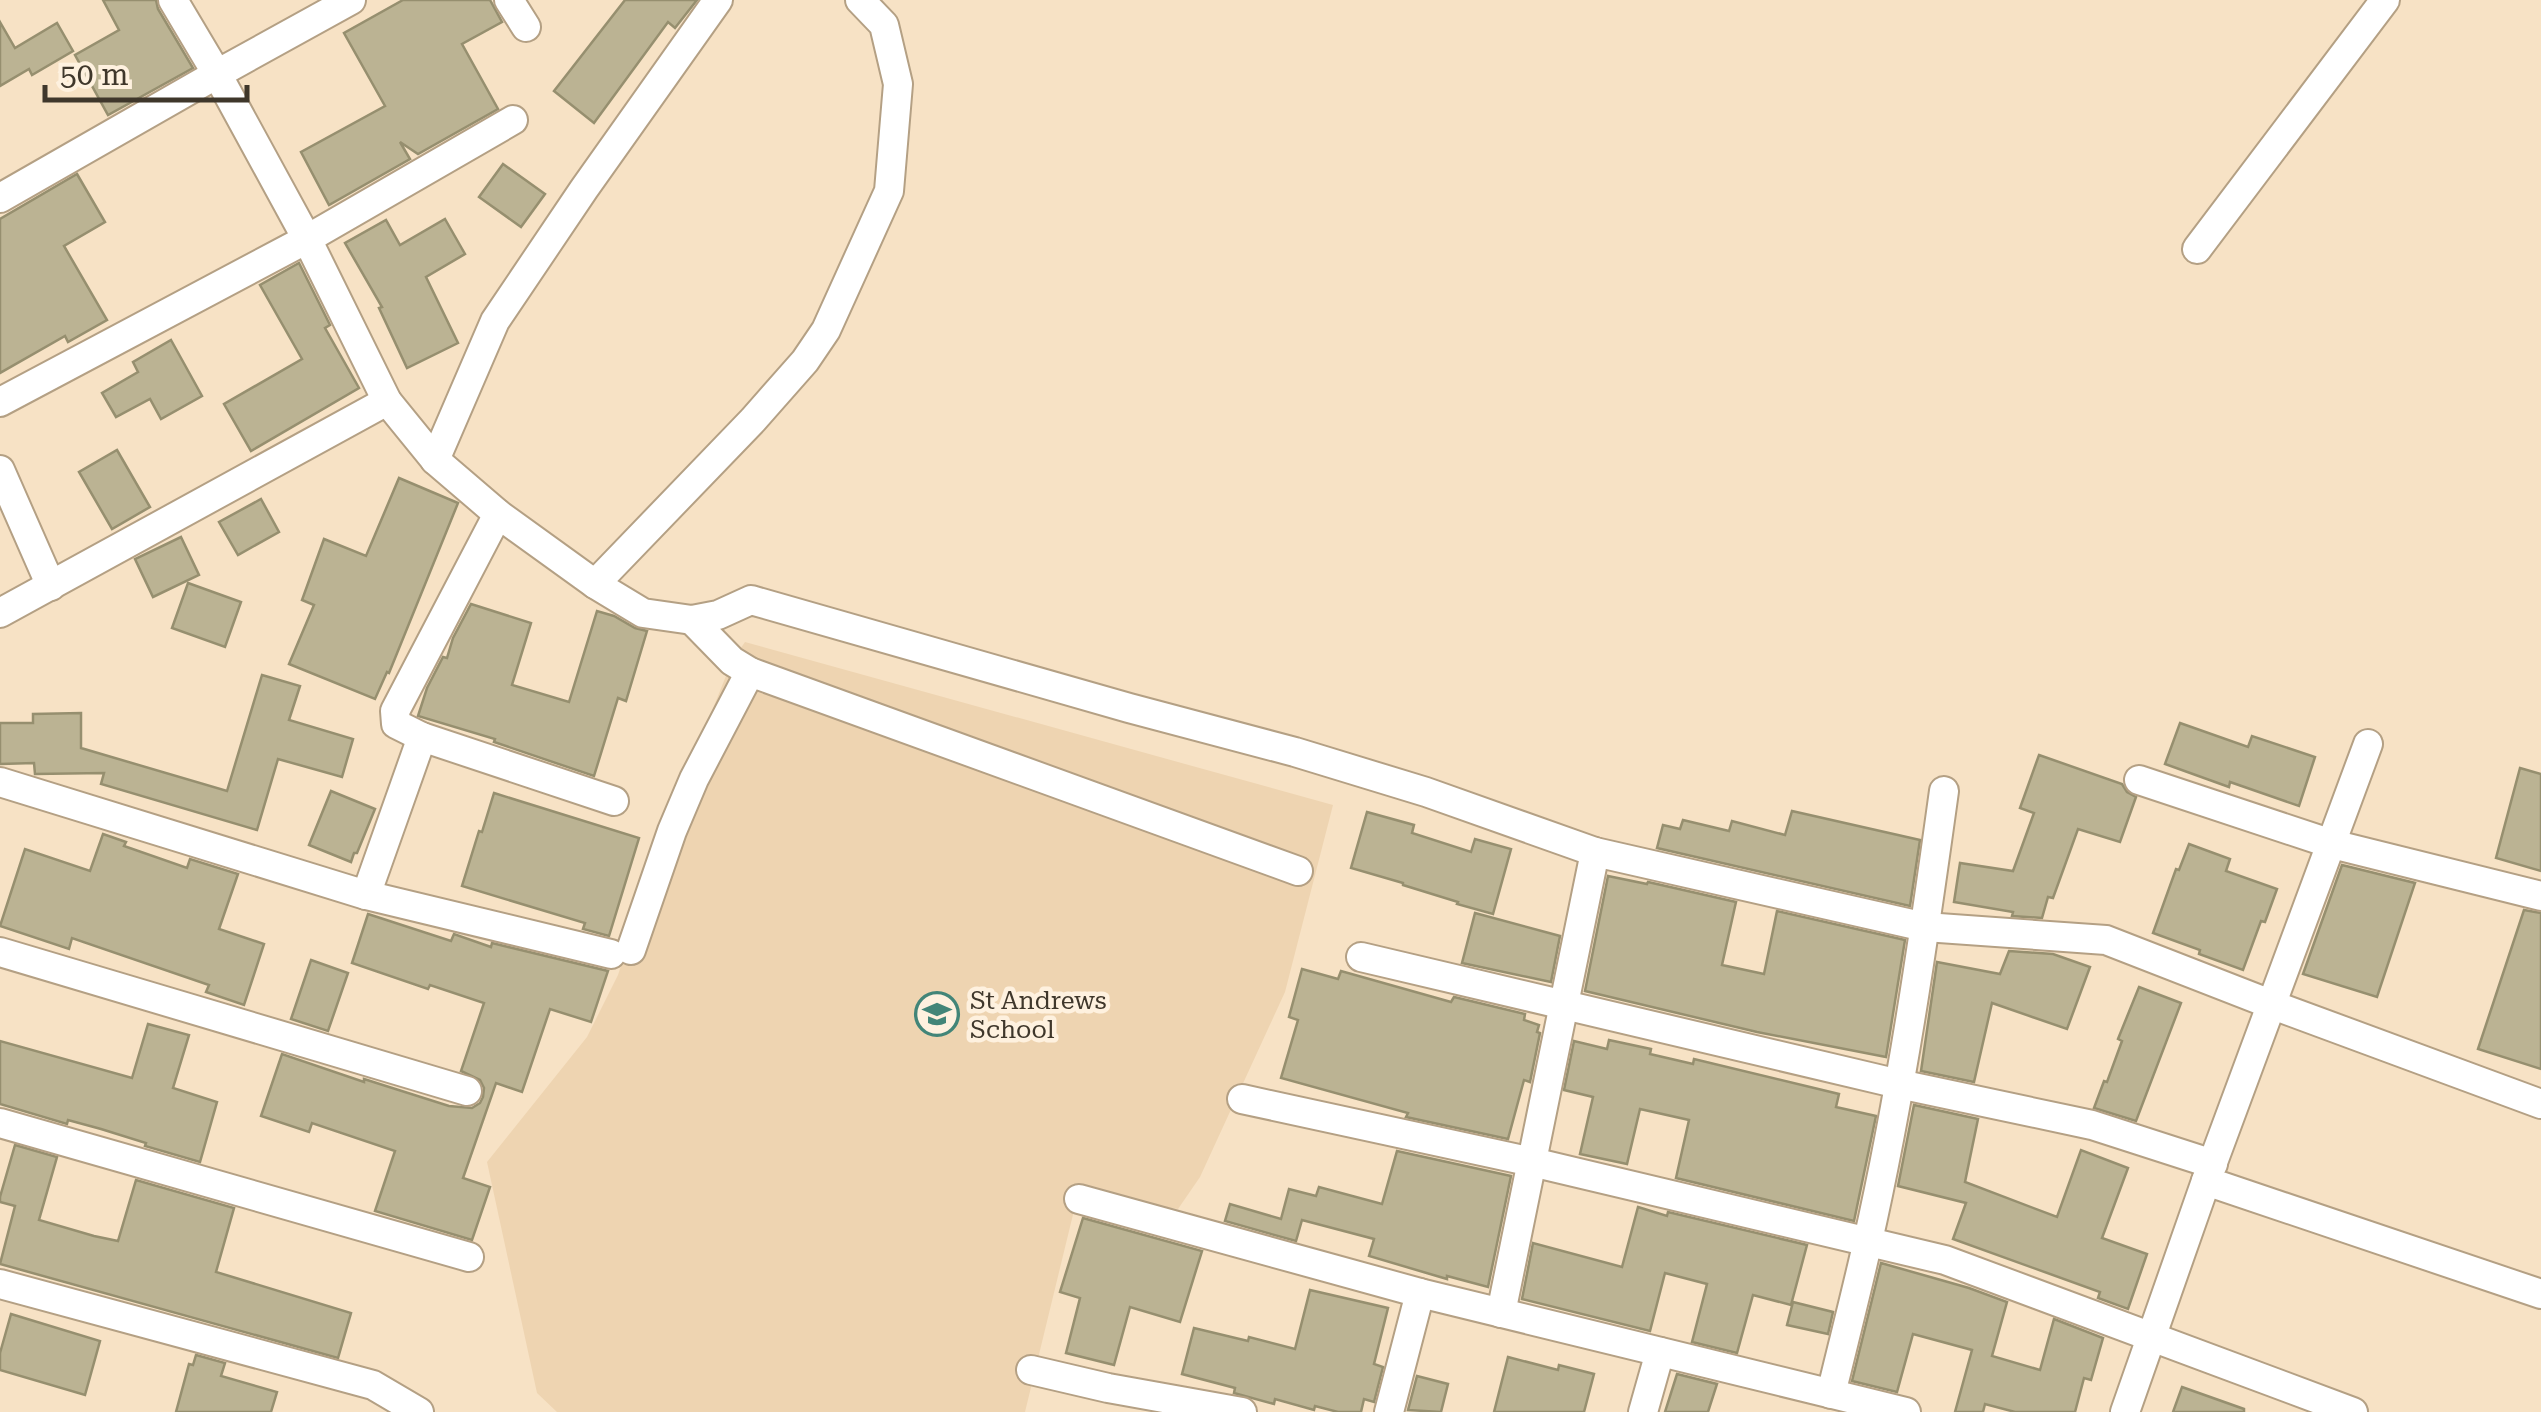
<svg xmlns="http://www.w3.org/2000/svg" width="2541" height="1412" font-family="'Roboto Serif',serif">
<rect width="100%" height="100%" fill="#f7e2c5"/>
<path fill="#eed4b1" d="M745 642 1333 805 1285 992 1200 1177 1178 1209 1078 1194 1025 1412H557L537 1393 487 1162 587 1037 618 975 671 813 732 661Z"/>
<g fill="#bbb393" stroke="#968f6f" stroke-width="2.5">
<path d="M103 0H156L158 9 193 68 108 115 75 55 119 30Z"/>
<path d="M403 0H490L502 22 462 44 498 109 418 154 400 142 410 159 329 205 301 152 385 106 344 33Z"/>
<path d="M625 0H697L675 28 668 22 594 123 554 91Z"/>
<path d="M0 22 15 48 57 23 73 51 32 75 29 69 0 86Z"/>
<path d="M503 164 545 194 521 227 479 197Z"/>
<path d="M77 174 105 222 64 246 107 320 68 342 65 336 0 373V219Z"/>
<path d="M445 219 465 254 426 277 458 343 407 368 379 308 382 307 345 243 386 220 400 245Z"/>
<path d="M299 263 330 325 325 328 359 388 251 451 224 404 302 359 260 285Z"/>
<path d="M171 340 202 396 161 419 150 399 116 417 102 393 138 372 133 362Z"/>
<path d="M117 450 150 507 112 529 79 472Z"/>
<path d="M399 478 458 503 389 673 387 672 375 699 289 664 314 605 302 600 324 539 366 556Z"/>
<path d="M261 499 279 532 238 555 219 522Z"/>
<path d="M181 537 199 575 153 597 135 559Z"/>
<path d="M188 583 241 602 225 647 172 628Z"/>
<path d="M471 604 531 623 512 685 569 702 597 611 614 616 635 628 647 631 626 701 618 698 594 776 494 742 495 739 418 716 427 688 443 657 447 658 453 638Z"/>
<path d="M262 675 300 686 289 720 353 739 342 777 278 759 257 830 101 784 104 773 35 774 34 763 0 764V723H33V714L81 713V748L227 791Z"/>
<path d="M2180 723 2248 747 2252 736 2315 757 2299 806 2230 782 2229 787 2165 764Z"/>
<path d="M2039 755 2122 784 2127 792 2136 797 2120 842 2078 829 2053 898 2048 897 2042 918 2012 916 2013 912 1954 902 1960 863 2013 871 2034 813 2020 808Z"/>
<path d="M2520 768 2541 774V871L2496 858Z"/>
<path d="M331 791 375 809 357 853H354L351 862 309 845Z"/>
<path d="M494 793 639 838 609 936 583 929 585 923 462 886 479 831 482 832Z"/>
<path d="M1792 811 1920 840 1910 906 1657 848 1663 825 1680 829 1683 820 1729 831 1732 821 1785 835Z"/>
<path d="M1367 812 1414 825 1412 833 1471 852 1475 839 1511 849 1493 914 1457 904 1458 902 1403 885V883L1351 868Z"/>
<path d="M103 834 126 842 124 846 187 868 190 859 238 874 219 929 264 944 244 1005 206 992 209 985 72 938 69 949 0 926 25 849 90 871Z"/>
<path d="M2189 844 2230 859 2226 871 2277 889 2265 922 2261 921 2243 970 2199 954 2200 950 2153 933 2176 869 2179 870Z"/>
<path d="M2342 865 2415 883 2377 997 2303 974Z"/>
<path d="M1608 876 1647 884 1648 882 1736 902 1722 965 1764 974 1777 911 1905 940 1886 1057 1757 1032 1585 991Z"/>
<path d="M2524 910 2541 913V1069L2478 1049Z"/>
<path d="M1475 913 1560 936 1551 982 1462 963Z"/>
<path d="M368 914 451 941 454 934 491 947 492 943 608 971 591 1022 550 1009 522 1092 496 1083 463 1178 490 1187 472 1240 375 1211 395 1151 312 1123 309 1132 261 1116 282 1054 364 1082V1079L449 1106 472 1108 480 1103 483 1097 484 1088 480 1080 461 1071 484 1003 430 985 428 989 352 963Z"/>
<path d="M2009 951 2053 954 2090 967 2067 1029 1992 1003 1974 1082 1921 1071 1937 962 2000 974Z"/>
<path d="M311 960 348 973 328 1031 291 1019Z"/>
<path d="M1302 969 1338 979 1341 971 1451 1002 1454 997 1525 1014 1524 1020 1539 1025 1537 1032 1540 1033 1530 1082 1524 1080 1508 1139 1406 1117 1408 1113 1281 1078 1298 1020 1289 1017Z"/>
<path d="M2139 987 2181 1003 2136 1121 2094 1108 2104 1081 2107 1082 2122 1041 2118 1039Z"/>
<path d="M148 1024 189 1035 173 1088 217 1102 200 1162 145 1146 146 1143 101 1129 68 1120 67 1124 0 1104V1041L132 1078Z"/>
<path d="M1609 1040 1651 1049 1650 1054 1693 1064 1694 1059 1839 1094 1836 1107 1876 1116 1854 1221 1676 1178 1689 1120 1640 1109 1627 1164 1580 1154 1593 1097 1564 1090 1574 1041 1607 1049Z"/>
<path d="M1914 1105 1978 1119 1965 1182 2057 1217 2081 1150 2128 1168 2102 1238 2147 1254 2128 1309 2098 1298 2100 1292 1953 1239 1966 1203 1898 1186Z"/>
<path d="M15 1145 57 1157 39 1220 94 1236 118 1241 136 1180 234 1208 216 1272 351 1313 338 1358 0 1264 15 1206 0 1202V1197Z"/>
<path d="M1397 1151 1511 1176 1488 1287 1447 1276V1279L1369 1256 1374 1239 1302 1220 1296 1241 1225 1221 1230 1204 1281 1219 1289 1189 1316 1196 1319 1187 1382 1204Z"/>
<path d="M1638 1207 1667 1216 1668 1212 1807 1245 1791 1305 1753 1295 1737 1353 1692 1342 1707 1284 1665 1273 1650 1331 1522 1299 1533 1243 1622 1267Z"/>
<path d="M1083 1218 1202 1251 1180 1322 1130 1307 1114 1365 1066 1353 1080 1298 1060 1292Z"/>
<path d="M1881 1263 1969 1288 2007 1302 1992 1356 2040 1370 2054 1319 2103 1338 2091 1380 2084 1378 2075 1412H2015L1985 1404 1983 1412H1955L1972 1350 1913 1334 1897 1392 1852 1381Z"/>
<path d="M1310 1290 1388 1308 1374 1364 1383 1367 1374 1402 1364 1399 1361 1412H1338L1315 1406 1314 1410 1275 1399 1274 1404 1234 1393 1235 1388 1182 1374 1194 1328 1248 1341 1249 1337 1295 1349Z"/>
<path d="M1793 1302 1833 1312 1828 1334 1787 1325Z"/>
<path d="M11 1314 100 1341 85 1395 0 1370V1353Z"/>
<path d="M196 1355 225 1363 221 1376 277 1392 271 1412H176L189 1364 193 1365Z"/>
<path d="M1508 1357 1558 1370 1559 1365 1594 1374 1584 1412H1494Z"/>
<path d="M1677 1374 1717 1384 1708 1412H1665Z"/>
<path d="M1417 1376 1448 1384 1441 1412 1408 1410Z"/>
<path d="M2182 1387 2244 1409V1412H2173Z"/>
</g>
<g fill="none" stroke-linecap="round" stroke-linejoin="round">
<g stroke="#b4a084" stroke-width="32">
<g id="minor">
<path d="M173 0 217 74 307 239 387 401 435 460 498 514 595 584 643 613 692 620 718 615 751 600 1129 708 1295 752 1426 792 1595 852 1925 927 2106 940 2273 1005 2541 1104"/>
<path d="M509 0 526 27"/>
<path d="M0 198 217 74 351 0"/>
<path d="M2197 249 2385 0"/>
<path d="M0 402 307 239 513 120"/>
<path d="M435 460 495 321 584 189 718 0"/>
<path d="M0 470 51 586"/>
<path d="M498 514 395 711 396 724 422 737 614 801"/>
<path d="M595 584 753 420 805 361 826 330 889 191 898 84 884 25 860 0"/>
<path d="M0 613 387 401"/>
<path d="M692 620 732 661 750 672 1298 871"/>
<path d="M2139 780 2332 844 2541 896"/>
<path d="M0 782 366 895 611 954"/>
<path d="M366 895 422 737"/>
<path d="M631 950 672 831 694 779 750 672"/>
<path d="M0 952 467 1091"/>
<path d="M1361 957 1899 1084 2092 1125 2213 1164"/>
<path d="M1242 1099 1532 1162 1945 1260 2353 1412"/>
<path d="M0 1123 469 1257"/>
<path d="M2206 1181 2541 1294"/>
<path d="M1079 1199 1420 1293 1906 1412"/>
<path d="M0 1284 373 1385 419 1412"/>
<path d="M1501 1313 1595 852"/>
<path d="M1031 1370 1108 1388 1242 1412"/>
<path d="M1831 1394C1843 1344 1856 1294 1867 1245 1901 1095 1923 943 1944 791"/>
<path d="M1389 1412 1420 1293"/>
<path d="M1643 1412 1660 1352"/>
<path d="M2125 1412 2206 1181 2368 744"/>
</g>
</g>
<use href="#minor" stroke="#fff" stroke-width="28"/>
</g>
<defs>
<g id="school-ring" transform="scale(2.25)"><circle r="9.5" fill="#fef1df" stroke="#428578" stroke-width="1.5"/><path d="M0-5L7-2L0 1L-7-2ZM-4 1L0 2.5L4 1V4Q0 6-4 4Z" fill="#428578"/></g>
</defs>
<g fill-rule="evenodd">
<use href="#school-ring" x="937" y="1014"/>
</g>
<g text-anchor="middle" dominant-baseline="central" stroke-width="9" stroke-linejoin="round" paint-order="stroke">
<g font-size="25" fill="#3f372b" stroke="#fef1df" text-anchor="start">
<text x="970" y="1000">St Andrews<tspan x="970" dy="29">School</tspan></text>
</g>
</g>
<path d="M45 85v15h202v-15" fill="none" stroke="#3f372b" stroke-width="5"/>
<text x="60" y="85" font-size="30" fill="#3f372b" stroke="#fef1df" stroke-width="8" paint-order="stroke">50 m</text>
</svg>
